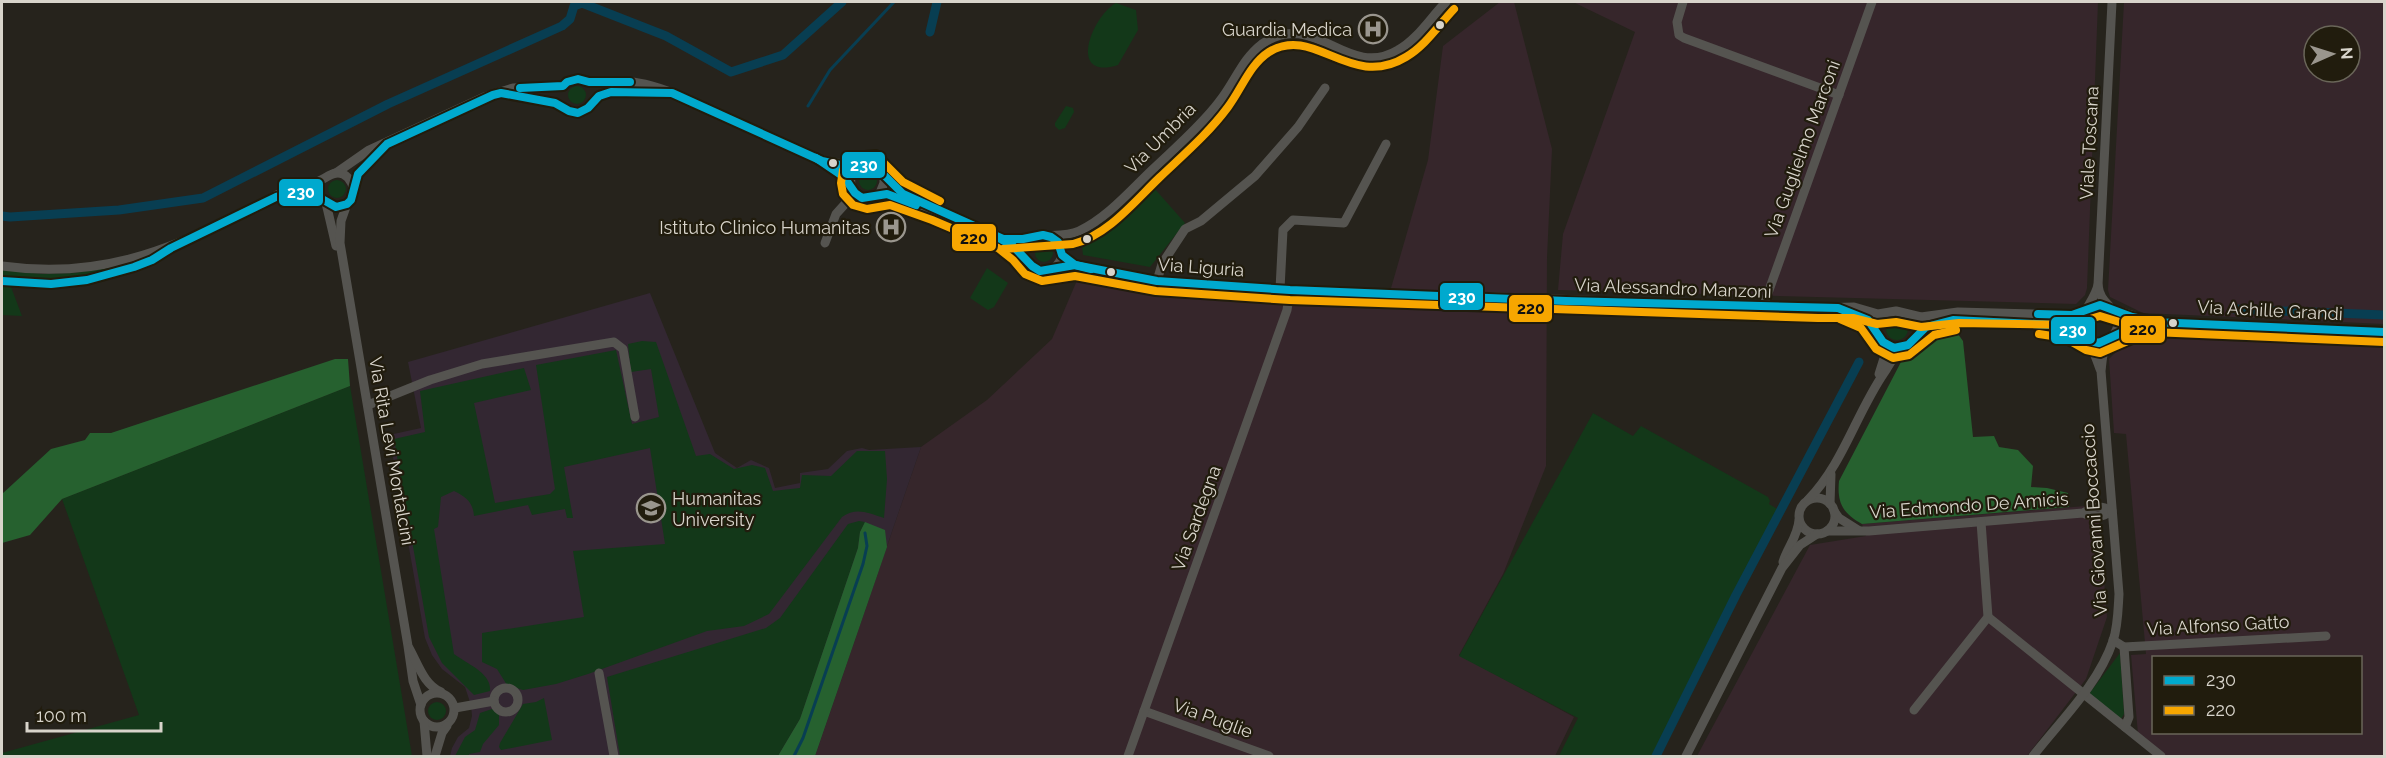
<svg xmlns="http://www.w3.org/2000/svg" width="2386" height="758" font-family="Raleway,sans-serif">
<rect width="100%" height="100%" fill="#26231c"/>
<g fill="#36262b" fill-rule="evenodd">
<path d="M1500 2H1514L1552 149 1547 258 1546 466 1503 574 1459 655 1574 717 1555 756H815L921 447 987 400 1052 339 1078 278 1231 296 1387 302 1428 160 1443 46Z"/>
<path d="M1573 2H2098L2087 288 2085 295 2076 304 1558 290 1563 234 1635 32Z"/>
<path d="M2124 2H2384V324L2143 313 2110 297 2108 290ZM2314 36H2350V72H2314Z"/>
<path d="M2133 335 2384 346V756H2166L2138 734 2131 655 2146 654 2126 434 2114 433 2109 359ZM2154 658H2360V732H2154Z"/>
<path d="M2098 505 2107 617 2086 679 2027 756H1697L1810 545 1866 536 1862 524Z"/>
</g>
<path fill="#332732" d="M650 293 715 453 737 468 751 460 769 468 775 488 800 483V473L828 469 847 451 862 448 869 450 921 447 815 756H450L452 748 458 737 469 728 472 716 471 705 465 687 442 669 432 655 425 638 389 435 421 428 408 362Z"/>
<g fill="#133819">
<path d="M1116 3 1136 10 1138 30 1118 65C1067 81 1091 17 1116 3Z"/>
<circle cx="577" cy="95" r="9"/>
<path d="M1066 106 1073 108 1074 112 1065 128 1059 130 1055 126V123Z"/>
<circle cx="868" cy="181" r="9"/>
<circle cx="337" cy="189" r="9"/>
<path d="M1154 188 1185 223 1150 267 1083 255 1082 246Z"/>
<circle cx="1044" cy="253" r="9"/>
<path d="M2 263 10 271 43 274 74 273 129 264C89 277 51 280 8 279L22 316 2 315Z"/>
<path d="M987 268 1008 283 994 307 988 310 970 298Z"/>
<circle cx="1897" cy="329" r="11"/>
<path d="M642 341 656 342 696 456 710 454 734 469 752 465 765 468 773 491 800 488 802 475 831 476 857 451H885L887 479 884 518C868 513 856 507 842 517L769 614 744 626 707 631 588 674 556 684 523 690 507 685 497 669 482 662V633L584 617 573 551 665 544 650 448 564 467 573 518H567L565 509 532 515 528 505 474 516C473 502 466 497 454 491L441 497 438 527 434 529 454 654C467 664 492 673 490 691L474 695 442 663 429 637 394 439 425 432 420 391 524 368 531 390 474 403 495 503 550 494 555 489 536 365 616 350 632 424 659 417 651 369 631 372 628 344Z"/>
<path d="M350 386 412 756H2V753L139 715 62 499Z"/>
<path d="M1593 413 1633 436 1641 426 1768 497 1770 501 1769 504 1779 510 1655 756H1559L1578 718 1459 656Z"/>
<path d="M859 521 865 522 860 532 858 548 800 719 778 756H620L607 677 766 628 780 618 848 524Z"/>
<path d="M2120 653 2124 714 2121 719 2089 694Z"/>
<path d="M544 698 552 740 501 750 499 747 500 743 523 704 536 702Z"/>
<circle cx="437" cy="711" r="9"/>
<path d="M492 709 499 713V725L483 744 480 752 469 754V756H455L465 737 475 730 480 713Z"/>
</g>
<g fill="#26612f">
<path d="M1955 330 1963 341 1973 437 1994 436 1999 447 2018 450 2033 466 2031 487 2047 488 2068 493 2069 507 1862 524C1842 513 1837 502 1839 481L1902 360 1921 347 1927 338Z"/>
<path d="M335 359H348L350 386 62 499 30 535 2 543V494L51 449 85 440 90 433H111Z"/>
<path d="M865 522 885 530 887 547 815 756H778L800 719 858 548 860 532Z"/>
</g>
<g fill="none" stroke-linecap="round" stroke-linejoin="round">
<g stroke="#083e52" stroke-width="3">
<path d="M808 106 830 70 894 2"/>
<path d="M794 756 803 738 863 564 867 546 865 533"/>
</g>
<g stroke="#083e52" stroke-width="9">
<path d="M930 32 937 2"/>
<path d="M2 216 10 217 119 210 203 198 388 104 562 26 570 19 574 6 582 3 666 36 731 72 783 55 842 2"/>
<path d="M2234 309 2384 315"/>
<path d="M1656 756 1736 595 1859 362"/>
</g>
<g stroke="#555450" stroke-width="9">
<path d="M1683 2 1677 22 1679 35 1684 38 1839 95"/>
<path d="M2112 2 2098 285C2094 304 2071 320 2087 338L2099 343 2136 326 2148 323"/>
<path d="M501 93C519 98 538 97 556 103 565 106 570 115 581 112 590 110 593 99 602 95 619 87 643 92 661 92"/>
<path d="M829 162 859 166"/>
<path d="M336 173 369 150 484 97 513 88 563 86C573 77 579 81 590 82 600 83 609 81 619 81 638 81 658 87 675 94L822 161 844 177 855 193 862 198H872L880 193 884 183V176"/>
<path d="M851 185C849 173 856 165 868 164L879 168 892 185 911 197"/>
<path d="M287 195C299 192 314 191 324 199 328 203 329 206 335 206 357 209 352 183 359 172 365 163 375 155 382 148"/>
<path d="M877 195C897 192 916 207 935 210L1003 239 1020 252 1032 266 1044 271 1075 265 1157 281 1290 290 1818 308 1854 307 1878 314 1896 311 1921 317 1958 312 2069 315 2100 305 2153 322 2384 332"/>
<path d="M326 203 336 246"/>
<path d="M347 204 341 221 340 243 408 646 413 681 421 705"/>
<path d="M1048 236C1064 242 1067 257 1054 268"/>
<path d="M1003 239C1017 240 1030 236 1043 236 1055 235 1068 236 1079 231 1107 218 1130 191 1152 170 1175 148 1200 127 1219 102 1234 84 1242 59 1262 44 1315 7 1346 81 1398 50 1417 40 1431 17 1446 2"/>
<path d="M825 243 836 214 855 193"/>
<path d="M2 266C96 279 165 253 248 211 262 204 283 190 296 186 304 183 312 183 319 181 324 179 330 174 336 173 346 172 352 181 354 190"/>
<path d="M2 281 51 284 87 280 134 267 162 254"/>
<path d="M1157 281 1162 264 1185 229 1201 221 1255 176 1298 127 1325 88"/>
<path d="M1280 289 1283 230 1293 220 1344 223 1386 144"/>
<path d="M1763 307 1872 2"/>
<path d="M1842 309 1868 320 1883 342 1894 348C1913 348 1915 329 1937 323 1969 315 2021 323 2055 325 2086 331 2090 341 2100 369"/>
<path d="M1879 374 1885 355 1883 342"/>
<path d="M368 405 430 380 482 364 614 342 623 349 635 417"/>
<circle cx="1817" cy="516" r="18"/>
<path d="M1808 500C1843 464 1856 414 1884 373 1890 364 1894 354 1903 348"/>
<path d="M1830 504 1831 474"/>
<path d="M1834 511 1839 518 1858 530"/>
<path d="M1827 531H1869L2083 513C2095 518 2101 518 2112 511 2100 505 2094 506 2083 513"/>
<path d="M1783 562C1787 548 1798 536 1799 520"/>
<path d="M1988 617 2161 756"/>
<path d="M2113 640 2124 647 2326 636"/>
<path d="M2124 647 2129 717 2125 727"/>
<path d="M409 648C418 664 424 685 441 692"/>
<path d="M599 673 614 756"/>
<circle cx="506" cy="700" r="12"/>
<circle cx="437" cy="710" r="17"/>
<path d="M455 708 494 701"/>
<path d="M1914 710 1988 617 1981 522"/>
<path d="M1144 711 1269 756"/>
<path d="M424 721 427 756"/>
<path d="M435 756 442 733 447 726"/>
<path d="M1128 756 1287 310 1290 290"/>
<path d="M1686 756 1782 568 1800 545 1817 534"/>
<path d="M2033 756C2061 720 2098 685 2113 641 2118 626 2118 610 2119 594L2101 371C2102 364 2102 355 2105 348 2110 337 2121 331 2117 318 2112 304 2100 303 2098 285"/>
</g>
<g stroke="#211c0d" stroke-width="12">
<g id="bus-1">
<path d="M520 88 563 86 567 82 578 79 589 82H630"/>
<path d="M816 158 844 177 855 193 862 198 887 194 916 205"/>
<path d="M990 233 1013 246 1032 266 1040 271 1075 265 1091 269"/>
<path d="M2 281 51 284 87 280 134 267 152 260 171 248 276 197 298 192 315 195 336 207 347 204 351 200 358 174 387 144 493 95 501 93 555 103 569 111 578 113 588 108 599 96 611 92 672 93 822 161 840 165H874L903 194 1003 239H1023L1043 235 1051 237 1058 242 1062 255 1075 265 1157 281 1290 290 1566 301 1838 308 1868 320 1883 342 1894 348 1908 345 1926 327 1953 320 2055 325 2069 328 2090 341 2099 343 2136 326 2153 322 2384 332"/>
<path d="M2038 314 2072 315 2100 305 2132 317 2158 322"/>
</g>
</g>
<g stroke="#211c0d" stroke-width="12">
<g id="bus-2">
<path d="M940 201 903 182 876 155 854 157 843 170 841 183 843 194 853 205 867 209 890 205 932 220 998 248 1013 260 1025 274 1042 281 1075 276 1156 291 1290 300 1818 318H1853L1877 324 1896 322 1921 327 1959 323 2070 325 2100 316 2152 332 2384 342"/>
<path d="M1003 249 1073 244C1108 235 1134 202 1159 178 1183 155 1208 134 1228 107 1241 90 1250 64 1269 52 1315 24 1350 91 1406 57 1425 46 1438 26 1454 9"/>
<path d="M1840 319 1861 328 1876 349 1893 358 1909 355 1934 335 1956 330"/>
<path d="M2039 334 2065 338 2086 350 2100 353 2139 336 2161 332"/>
</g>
</g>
<use href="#bus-1" stroke="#00a9ce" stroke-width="8"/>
<use href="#bus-2" stroke="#f7a600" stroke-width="8"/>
</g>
<defs>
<g id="hospital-ring" transform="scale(1.5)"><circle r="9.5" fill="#211c0d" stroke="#9a968e" stroke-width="1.5"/><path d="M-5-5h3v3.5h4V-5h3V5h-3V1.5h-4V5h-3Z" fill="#9a968e"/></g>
<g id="university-ring" transform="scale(1.5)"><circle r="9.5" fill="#211c0d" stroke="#9a968e" stroke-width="1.5"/><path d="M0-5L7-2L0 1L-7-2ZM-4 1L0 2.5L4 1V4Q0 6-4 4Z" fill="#9a968e"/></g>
</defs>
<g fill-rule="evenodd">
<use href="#hospital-ring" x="1373" y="29"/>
<use href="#hospital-ring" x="891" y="227"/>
<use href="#university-ring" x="651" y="508"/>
</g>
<g fill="#d8d4cb" stroke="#211c0d" stroke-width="2">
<circle cx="1440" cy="25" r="5"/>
<circle cx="833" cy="163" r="5"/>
<circle cx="1087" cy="239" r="5"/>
<circle cx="1111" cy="272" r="5"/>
<circle cx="2173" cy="323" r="5"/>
</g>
<g text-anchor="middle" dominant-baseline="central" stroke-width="4.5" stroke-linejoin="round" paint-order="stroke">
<g font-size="18" fill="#d8d4cb" stroke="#211c0d" text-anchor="end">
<text x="1352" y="29">Guardia Medica</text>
<text x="870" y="227">Istituto Clinico Humanitas</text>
<text x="672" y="498" text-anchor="start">Humanitas<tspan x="672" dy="21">University</tspan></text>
</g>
<g font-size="18" fill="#d8d4cb" stroke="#211c0d">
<text transform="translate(1160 138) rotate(-45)">Via Umbria</text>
<text transform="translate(2089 143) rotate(-87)">Viale Toscana</text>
<text transform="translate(1802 149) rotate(-70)">Via Guglielmo Marconi</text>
<text transform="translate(1201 267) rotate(4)">Via Liguria</text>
<text transform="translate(1673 288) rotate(2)">Via Alessandro Manzoni</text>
<text transform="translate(2270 310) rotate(3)">Via Achille Grandi</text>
<text transform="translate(392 451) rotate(80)">Via Rita Levi Montalcini</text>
<text transform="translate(1969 505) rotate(-4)">Via Edmondo De Amicis</text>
<text transform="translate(1196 518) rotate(-70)">Via Sardegna</text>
<text transform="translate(2094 520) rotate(-94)">Via Giovanni Boccaccio</text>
<text transform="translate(2218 625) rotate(-3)">Via Alfonso Gatto</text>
<text transform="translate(1213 718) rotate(20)">Via Puglie</text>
</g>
</g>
<g stroke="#211c0d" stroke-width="2">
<rect x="841" y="151" width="45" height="28" rx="6" fill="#00a9ce"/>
<rect x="278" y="178" width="46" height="29" rx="6" fill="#00a9ce"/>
<rect x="951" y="223" width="46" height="29" rx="6" fill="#f7a600"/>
<rect x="1439" y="282" width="45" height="29" rx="6" fill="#00a9ce"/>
<rect x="1508" y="294" width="45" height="29" rx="6" fill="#f7a600"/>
<rect x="2120" y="315" width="46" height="29" rx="6" fill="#f7a600"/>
<rect x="2050" y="316" width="46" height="29" rx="6" fill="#00a9ce"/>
</g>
<g font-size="16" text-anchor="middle" font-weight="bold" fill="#fff">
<text x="864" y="171">230</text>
<text x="301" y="198">230</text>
<text x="1462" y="303">230</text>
<text x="2073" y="336">230</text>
</g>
<g font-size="16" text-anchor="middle" font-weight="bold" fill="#111">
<text x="974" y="244">220</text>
<text x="1531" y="314">220</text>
<text x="2143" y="335">220</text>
</g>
<rect width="2386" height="758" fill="none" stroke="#d8d4cb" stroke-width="6"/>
<rect x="2152" y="656" width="210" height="78" fill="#211c0d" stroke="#6a6659" stroke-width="1.5"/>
<rect x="2164" y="676" width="30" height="9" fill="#00a9ce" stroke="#6a6659" stroke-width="1.5"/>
<text x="2206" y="686" font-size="18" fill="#d8d4cb">230</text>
<rect x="2164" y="706" width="30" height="9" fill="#f7a600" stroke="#6a6659" stroke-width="1.5"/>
<text x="2206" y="716" font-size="18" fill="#d8d4cb">220</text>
<g transform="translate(2332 54) rotate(87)"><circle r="28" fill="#211c0d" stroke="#6a6659" stroke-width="1.5"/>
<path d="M0-4.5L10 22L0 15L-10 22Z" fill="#9a968e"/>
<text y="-9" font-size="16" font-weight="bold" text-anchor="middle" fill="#d8d4cb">N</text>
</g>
<path d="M27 722v9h134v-9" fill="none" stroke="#d8d4cb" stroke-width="3"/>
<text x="36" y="722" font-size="18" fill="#d8d4cb" stroke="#211c0d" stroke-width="4.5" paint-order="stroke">100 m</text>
</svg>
